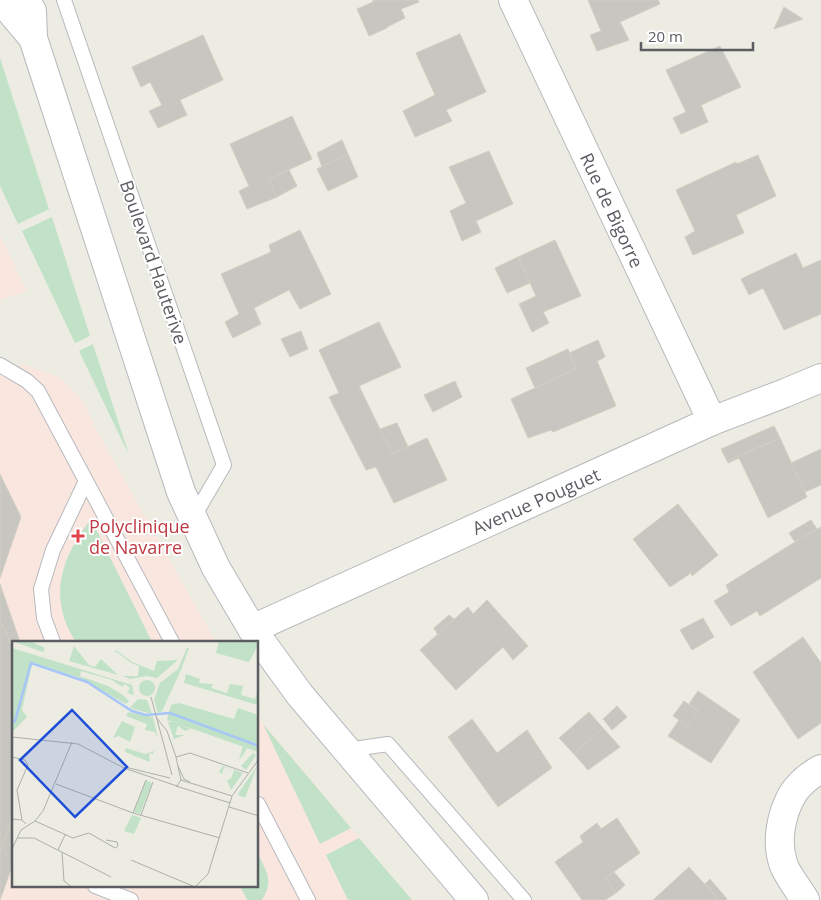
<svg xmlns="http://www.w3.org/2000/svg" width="821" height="900" font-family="'Open Sans',sans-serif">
<rect width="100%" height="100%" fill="#ecece3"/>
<g fill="#f9e7df">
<path d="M0 235 27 291 0 300Z"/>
<path d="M23 364 57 376 83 400 96 429 216 642H14V886H258V717L412 900H0V372Z"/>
</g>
<g fill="#c1e2c7">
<path d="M0 58 49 209 18 224 0 186Z"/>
<path d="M52 217 90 336 75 343 22 231Z"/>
<path d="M93 344 129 455 79 351Z"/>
<path d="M91 519 152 642H76C47 599 61 557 91 519Z"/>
<path d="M263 724 351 828 320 844Z"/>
<path d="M359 838 412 900H348L326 855Z"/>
<path d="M258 854C267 873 274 880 262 900H247L240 886H258Z"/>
</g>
<g fill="#c8c6c0" stroke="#d1cfc2">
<path d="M373 0H418L419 2 401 9 405 18 387 27V28L369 36 357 9 373 2Z"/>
<path d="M588 0H658L660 4 620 22 629 40 597 51 590 35 601 31Z"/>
<path d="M784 7 803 19 774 29Z"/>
<path d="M460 34 486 92 446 110 452 121 415 137 403 111 435 95 416 53Z"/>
<path d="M203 35 223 80 180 100 187 115 158 128 149 111 162 105 150 82 141 87 132 67Z"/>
<path d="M720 46 741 87 701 105 708 122 681 134 673 118 686 112 666 70Z"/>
<path d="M292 116 312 159 269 179 277 197 247 209 239 191 249 186 230 144Z"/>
<path d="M342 140 348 154 322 167 317 153Z"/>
<path d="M489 151 513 204 476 221 481 232 462 241 450 211 466 203 449 167Z"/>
<path d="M348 154 358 177 328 191 317 169Z"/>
<path d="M758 155 776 196 736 215 744 233 693 255 685 237 695 231 676 190 736 162 737 164Z"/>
<path d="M289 170 297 186 277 197 269 179Z"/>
<path d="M300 230 331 294 300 309 289 290 254 308 261 324 233 338 225 322 239 314 221 274 271 252 269 245Z"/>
<path d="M555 240 581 296 543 312 549 323 532 332 519 304 536 296 518 257Z"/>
<path d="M796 253 803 268 821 260V314L784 330 763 288 749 295 741 279Z"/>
<path d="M518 257 530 283 507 293 495 268Z"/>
<path d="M379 322 401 367 359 386 392 454 427 438 447 480 394 503 376 467 366 470 329 397 339 393 319 350Z"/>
<path d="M301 331 308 349 290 357 281 339Z"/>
<path d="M598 340 605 357 597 361 616 406 553 432 551 430 528 438 511 399 576 369 569 353Z"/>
<path d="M568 349 576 369 535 388 526 368Z"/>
<path d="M455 381 462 397 433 412 424 395Z"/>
<path d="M397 423 408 447 392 454 380 429Z"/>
<path d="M774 426 780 438 727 461 721 449Z"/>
<path d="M780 438 807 497 768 518 739 458 728 463 727 461Z"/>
<path d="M821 449V485L805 492 791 463Z"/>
<path d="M0 474 21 517 0 578Z"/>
<path d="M678 504 718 555 692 576 691 573 670 587 633 539Z"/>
<path d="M811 520 817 529 795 542 789 533Z"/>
<path d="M821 527V578L760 616 757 611 731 626 714 601 729 592 726 585 795 542Z"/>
<path d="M0 584 20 642H14V649L0 621Z"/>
<path d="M487 600 528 646 513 660 503 647 456 690 420 650 468 607 473 614Z"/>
<path d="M449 615 454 619 438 635 434 628Z"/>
<path d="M703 618 714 637 692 650 680 630Z"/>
<path d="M0 621 14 649V813L0 853Z"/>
<path d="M803 637 821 663V723L798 739 753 672Z"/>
<path d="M698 691 740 720 711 763 668 736 679 720 688 726 698 711 689 704Z"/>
<path d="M684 701 698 711 688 726 673 716Z"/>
<path d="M617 706 627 717 612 730 603 719Z"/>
<path d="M589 712 603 728 574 754 559 738Z"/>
<path d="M472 719 497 753 527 730 552 768 498 807 448 737Z"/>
<path d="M603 728 620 747 588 770 574 754Z"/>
<path d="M14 813V861L0 900V853Z"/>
<path d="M617 818 640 853 605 878 616 893 605 900H582L555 862 583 842 580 836 597 823 601 829Z"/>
<path d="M689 867 719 900H653Z"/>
<path d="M614 872 625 885 616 893 605 878Z"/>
<path d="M710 879 727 899 725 900H719L705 884Z"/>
</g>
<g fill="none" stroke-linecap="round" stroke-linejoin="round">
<g stroke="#b8b9be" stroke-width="16">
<g id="service">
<path d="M64 0 224 465 193 518"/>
<path d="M0 365 27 381 38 391 172 642"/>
<path d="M53 642 44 618 41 589 53 550 86 481"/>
<path d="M347 750 388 744 524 900"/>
<path d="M258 804 308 900"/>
<path d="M95 886 131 900"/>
</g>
</g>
<g stroke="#b8b9be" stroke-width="30">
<g id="minor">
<path d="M513 0 712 421"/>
<path d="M252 629 712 421 785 393 821 378"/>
<path d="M805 900C800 891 785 872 783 863 776 841 781 815 792 795 799 784 810 775 821 769"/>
</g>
</g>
<g stroke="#b8b9be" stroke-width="30">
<g id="tertiary">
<path d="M1 0 33 38"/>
<path d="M26 0 32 11 33 38 181 492 216 568 252 629 300 695 474 900"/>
</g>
</g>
<use href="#service" stroke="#fff" stroke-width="14"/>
<use href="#minor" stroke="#fff" stroke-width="28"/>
<use href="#tertiary" stroke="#fff" stroke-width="28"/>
</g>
<path fill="#e0444e" stroke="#fff" stroke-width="2" d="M75.5 528.5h5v5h5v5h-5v5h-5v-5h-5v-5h5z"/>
<g text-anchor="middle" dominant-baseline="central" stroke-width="4" stroke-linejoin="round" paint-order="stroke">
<g font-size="18" fill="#5b5d62" stroke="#fff">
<text transform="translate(612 210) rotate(65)">Rue de Bigorre</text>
<text transform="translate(154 262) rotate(71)">Boulevard Hauterive</text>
<text transform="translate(536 501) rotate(-24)">Avenue Pouguet</text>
</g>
<g font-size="18" fill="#be3a42" stroke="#fff" text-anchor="start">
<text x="89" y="526">Polyclinique<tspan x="89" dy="21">de Navarre</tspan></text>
</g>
</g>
<g transform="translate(12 641)">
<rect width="246" height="246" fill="#ecece3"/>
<path d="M0 0H18L33 7 31 11ZM207 0H241L246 4 237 21 204 12ZM62 5 77 24 83 26 89 18 106 34 57 20ZM0 7 120 44 122 54 115 52 118 47 113 43 110 46 100 39 69 30 68 35 96 45 111 54 117 60 114 63 66 36 20 23 10 69 15 76 0 91ZM175 7H177L169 29 150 70 146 72 142 59 148 42 166 28ZM104 9 120 21 142 30 145 20 166 19 145 37 135 35 118 38 111 35H126L127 25 119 22 105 11 103 13ZM174 33 188 38 187 42 201 43 199 47 215 52 218 43 231 45 229 54 243 58 246 49V64L172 42ZM127 47a8 8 0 1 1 16 0a8 8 0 1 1-16 0ZM126 58 135 59 140 73 118 67ZM167 62 222 78 226 67 246 74V111L155 79 159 64ZM116 71 141 76 146 98 143 91 133 89 135 83 114 75ZM110 80 123 86 118 101 107 95 101 97ZM156 81H162L188 92 178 88 173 90 166 85 163 94H173L162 98ZM231 105 244 114 234 129 229 125 241 112 235 108 227 119ZM114 107 133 113 142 110 141 113 137 112 138 121 113 111ZM211 125 231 132 219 149 215 139 219 138 222 129 212 126 210 133 207 131ZM245 125 233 157 226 154 228 150ZM134 139 140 142 128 173 122 171ZM120 174 129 177 122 193 112 190Z" fill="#c1e2c7"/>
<path fill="none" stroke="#a7c6f8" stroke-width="2.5" d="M0 82 3 80 19 22 75 41 120 70 134 74 158 72 247 105"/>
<path fill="none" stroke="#aeafab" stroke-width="1" d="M139 56 160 134M0 96 66 103 112 127 165 145 169 139 164 116 155 90 144 76M0 116 13 119 16 124 5 149 10 179M164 116 178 112 236 132M166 125 172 138 178 141M113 126 158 137M169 139 220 155M44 143 121 172 208 197M164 145 218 162M217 166 247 175M121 172 134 139M129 174 141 141M0 178 10 179 14 183M23 180 61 197 77 192 103 207 106 205 105 201 94 199M5 197H22L99 236M0 208 9 189 23 180 31 170 60 101M46 209 53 194M50 212 52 240 60 246M119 219 183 246M183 246 196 233 220 155 247 118"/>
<path fill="#1d4ed8" fill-opacity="0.15" stroke="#1d4ed8" stroke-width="2.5" d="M60 69 115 126 63 176 8 119Z"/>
<rect width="246" height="246" fill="none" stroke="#5b5d62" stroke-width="2.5"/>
</g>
<path d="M641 42v8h112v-8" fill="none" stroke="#5b5d62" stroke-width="2.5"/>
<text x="648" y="42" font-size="15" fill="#5b5d62" stroke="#ffffff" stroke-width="4" paint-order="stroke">20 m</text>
</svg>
